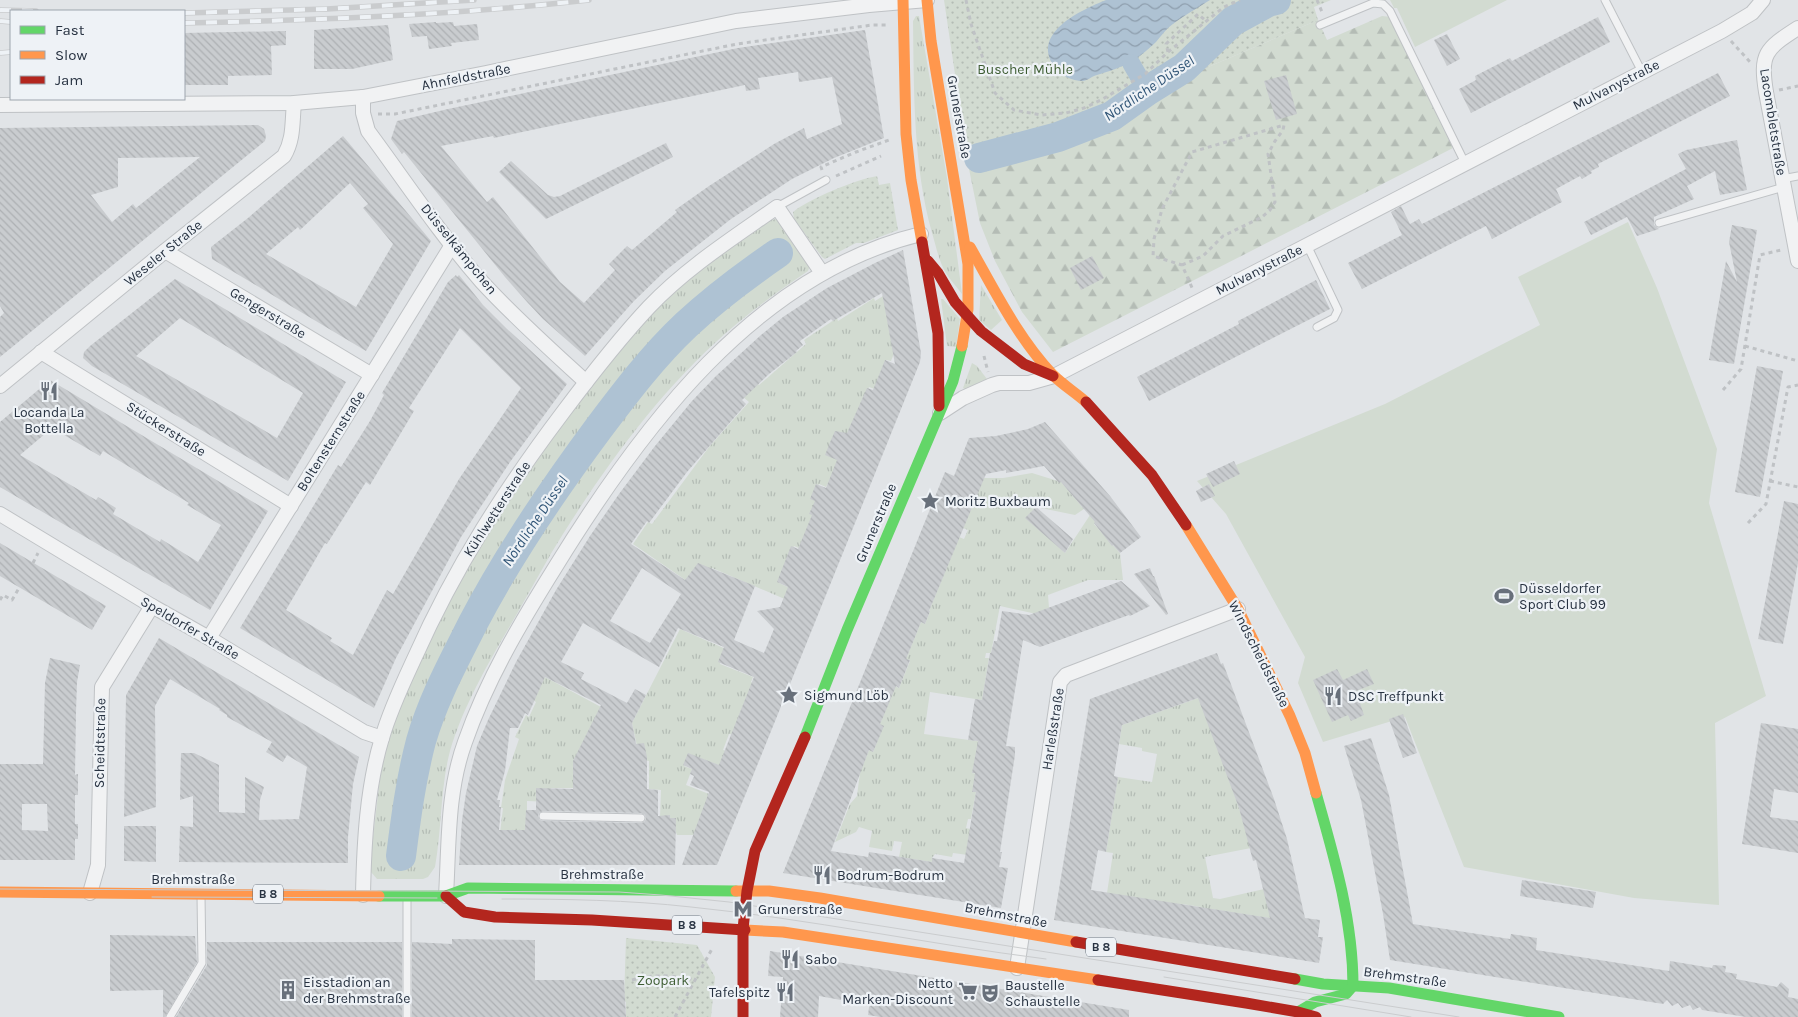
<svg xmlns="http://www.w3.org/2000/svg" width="1798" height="1017" font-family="Karla,sans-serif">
<defs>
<pattern id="grass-tufts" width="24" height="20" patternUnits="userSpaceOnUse" patternTransform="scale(1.25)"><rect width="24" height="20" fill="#d2dbd1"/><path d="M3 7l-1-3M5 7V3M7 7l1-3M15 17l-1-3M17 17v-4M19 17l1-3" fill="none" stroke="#b4bcb5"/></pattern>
<pattern id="forest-firs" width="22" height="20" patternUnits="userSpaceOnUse" patternTransform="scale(1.25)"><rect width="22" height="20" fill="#d2dbd1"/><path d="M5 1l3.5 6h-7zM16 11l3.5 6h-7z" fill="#b4bcb5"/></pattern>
<pattern id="park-dots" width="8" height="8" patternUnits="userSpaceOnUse" patternTransform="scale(1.25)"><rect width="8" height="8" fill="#d2dbd1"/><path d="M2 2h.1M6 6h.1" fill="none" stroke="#b4bcb5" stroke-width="1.8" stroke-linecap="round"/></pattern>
<pattern id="water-waves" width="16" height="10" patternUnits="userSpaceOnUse" patternTransform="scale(1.25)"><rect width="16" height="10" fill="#aec2d3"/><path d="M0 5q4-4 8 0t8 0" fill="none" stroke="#8e9ead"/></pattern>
<pattern id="building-back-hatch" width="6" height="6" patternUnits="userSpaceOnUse" patternTransform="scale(1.25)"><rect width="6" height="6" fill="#c9cccf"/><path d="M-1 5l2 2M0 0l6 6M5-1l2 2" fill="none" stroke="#adb0b3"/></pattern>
</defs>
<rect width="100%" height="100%" fill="#e1e4e7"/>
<g fill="url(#grass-tufts)">
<path d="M916 16H919L947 178 962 294C957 287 951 281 946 273 939 262 936 246 932 233 913 164 914 93 913 21Z"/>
<path d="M777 219 810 265 808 271C780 290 752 310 727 332 662 389 609 461 563 534 547 559 533 586 518 612 493 655 464 703 450 751 440 789 442 829 435 867L428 877 423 879H377L371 872 370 863 381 769 388 739 407 687 446 605 499 515 590 385 648 317 671 295 718 256 769 220Z"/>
<path d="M981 285 1002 320 991 330 979 320Z"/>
<path d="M883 296 895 351 891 361 886 360 878 381 880 391 869 387 840 461 826 487 819 484 813 499 820 502 806 551 794 546 779 583 792 589 787 600 712 568 700 590 633 544 648 522 652 524 709 447 749 402 743 397 757 383 759 385 806 344 804 340 837 318 838 321 874 298 875 301Z"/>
<path d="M941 299H943L960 319 956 347 947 346Z"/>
<path d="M972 363 977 366 987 379 965 389 963 388Z"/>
<path d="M1032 473 1061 482 1084 509 1075 515 1036 507 1026 518 1065 553 1090 515 1096 522 1094 524 1120 553 1123 580H1088L1048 595 1049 608 1043 610 1045 614 1041 615 1000 606 991 653H986L985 658H989L982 700 930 692 924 734 984 742 972 773 979 774 973 792H976L971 819H968L966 828 970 829 968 855 953 853 952 857 935 854 932 858V862L899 857 902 842 894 841 892 851 869 847 872 831 859 827 856 832 835 842 850 804 857 796 860 772 869 750 873 752 883 726 880 724 895 686 899 688 910 661 906 659 921 622 925 624 930 611H929L959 537 964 539 968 530 963 528 983 478H1003Z"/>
<path d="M680 629 726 649 720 664 753 677 751 682 757 685 734 735 729 734 723 750 727 751 721 766 689 754 684 766 692 769 686 785 709 794 695 835H677L671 818H660L661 790 649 789V761L640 760 632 723Z"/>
<path d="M545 677 601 707 578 788H551V802L527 801V832L500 833 503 808H501L505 780 519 739 515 737 526 715 529 717 536 702 533 700Z"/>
<path d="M1201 697 1239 808 1251 848 1205 857 1213 898 1220 899 1264 889 1276 919 1211 909H1201V907L1182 904 1180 908 1107 893 1113 853 1106 852 1118 777 1152 782 1157 754 1142 751V748L1119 744 1122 725Z"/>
</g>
<path fill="url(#forest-firs)" d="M1382 16 1391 17 1453 148 1053 352 1022 312 995 261 980 223 969 169 1318 20 1327 40Z"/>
<g fill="url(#park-dots)">
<path d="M944 0H1331L1314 7 1318 20 969 169Z"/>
<path d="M877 176 879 185 890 183 898 230 864 243H856L825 259 822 257 794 219 793 212C811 198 855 180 877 176Z"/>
<path d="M626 938 697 945 715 977 711 1017H626V1002L624 1001Z"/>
</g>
<g fill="#d2dbd1">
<path d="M1390 0H1507L1415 47 1397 8H1394Z"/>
<path d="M1628 222 1657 288 1717 449 1709 503 1766 696 1715 723 1719 905 1634 898 1464 867 1405 717 1323 742 1298 683 1305 657 1226 514 1197 481 1385 404 1540 325 1518 277Z"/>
</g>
<path fill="url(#water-waves)" d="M1106 0H1210C1196 9 1181 17 1168 28 1164 32 1160 37 1156 42 1135 62 1124 67 1097 75 1092 76 1089 80 1083 81 1072 81 1060 75 1054 66 1031 33 1081 10 1106 0Z"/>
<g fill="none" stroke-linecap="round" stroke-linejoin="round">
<path stroke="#aec2d3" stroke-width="18" d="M1131 63 1147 91"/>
<g stroke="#aec2d3" stroke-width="30">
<path d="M979 158 1058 137 1112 116 1147 91 1184 68 1233 21 1268 2 1276 0"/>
<path d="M401 856C406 817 411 779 421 741 433 699 454 661 473 623 509 554 552 491 598 429 625 393 653 356 686 325 715 298 746 275 778 253"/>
</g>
</g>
<g fill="url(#building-back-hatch)" fill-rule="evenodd">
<path d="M1598 17 1610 42 1471 113 1459 89 1476 80 1475 76 1510 58 1512 61Z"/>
<path d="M436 22V23L453 22 454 26 477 24 479 40 451 43 452 46 429 49 427 36 412 37 409 24Z"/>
<path d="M388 25 393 60 352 69H314V30Z"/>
<path d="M865 30 884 138 834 158 792 179 731 219 665 271 634 301 585 356 543 319 528 303 505 277 404 152 402 154 391 139 397 121 448 109 738 48ZM798 72 799 82 832 77 842 124 807 139 804 128 774 144 709 186 675 210 677 212 632 250 627 246 609 264 615 270 584 303 560 282 493 197 487 202 441 146 493 136 494 138 745 85 746 91 760 89 758 78Z"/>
<path d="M286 31V45L271 46 272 75 228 76V85H184V33Z"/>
<path d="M1447 34 1460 59 1447 66 1434 40Z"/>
<path d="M1718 73 1730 96 1598 164 1599 167 1591 171 1592 173 1582 179 1580 176 1556 189 1562 202 1492 239 1486 226 1362 289 1348 263 1402 235 1391 212 1401 206 1410 224 1419 219 1422 224Z"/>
<path d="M1286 75 1297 114 1276 120 1264 81Z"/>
<path d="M258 125 264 129 266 136 265 141 0 357V317L4 313 0 306V128ZM200 157 136 208 133 204 112 222 91 195 118 187V158Z"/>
<path d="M343 136 431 241 366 351 212 259 211 247 248 218ZM350 183 368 204 363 208 393 244 356 307 266 254 298 227 300 230Z"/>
<path d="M1737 140 1747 190 1720 195 1715 171 1687 186 1694 199 1654 217V225L1659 229 1637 236 1627 217 1591 235 1584 222 1686 169 1678 154 1686 150Z"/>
<path d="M666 143 673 157 546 219 499 172 511 161 548 195 554 197 560 196Z"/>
<path d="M1732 225 1757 230 1734 364 1709 360 1726 261 1737 282 1729 242Z"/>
<path d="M903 250 921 353 920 362 717 865H682L709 792 690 785 694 776 690 774 692 769 683 765 688 753 719 765 754 677 718 662 724 647 678 628 659 667 583 623 561 662 584 673 581 679 627 703 635 689 646 695 632 723 636 744 644 743 647 757V789L658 790V816L670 815V818H676L675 865H459L462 820 466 793 477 746 488 720 516 662 556 590 590 536 619 494 655 446 692 401 716 376 761 335 783 317 827 288 875 263ZM882 293 895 364 885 360 873 390 867 388 847 433 835 431 831 440 825 455 837 460 826 488 816 484 810 499 815 501 809 514 812 515 798 549 791 546 777 582 788 587 780 607 757 611 774 629 764 653 734 640 755 586 698 563 685 580 631 544 647 521 649 523 687 472 746 404 742 400 769 374 797 352 796 351 803 345 800 341 831 319 833 321ZM642 568 681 594 650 643 610 621ZM545 677 601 705 573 761V789L536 788V810H526L525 830H499L501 807H499L500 800H497L505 771 510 728H518L525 713 528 715ZM543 811 641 813 645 815 646 819 644 822 641 823 543 821 540 820 538 816 539 813Z"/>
<path d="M1092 256 1104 278 1081 290 1070 268Z"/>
<path d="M456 275 457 277 459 275 483 305 506 328 567 384 510 462 461 537 396 658 374 708 240 628 338 465 341 467 370 421 384 395 382 393 448 282ZM460 328 521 388 459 479 393 594 387 590 353 655 330 641 332 638 286 610 325 543 327 544 366 482 370 485 414 411 409 408Z"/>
<path d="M175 279 346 382 288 481 92 366 83 358 84 352 90 346ZM180 318 303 393 277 438 136 356Z"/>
<path d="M1316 280 1330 309 1149 401 1137 377 1239 324 1238 321Z"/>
<path d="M1757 366 1783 371 1760 497 1735 492Z"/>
<path d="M50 380 268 511 210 610 0 487V422ZM52 428 100 456 103 451 189 503 187 505 221 525 198 562 161 539 160 542 113 514 116 508 98 497 96 500 20 455Z"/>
<path d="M1045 422 1110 496 1141 537 1120 553 1113 545 1112 546 1094 523 1095 522 1061 482 1059 483 1044 466 1006 473V470L986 474 929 611H930L925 624 921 622 913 642 906 659 910 660 899 688 896 686 887 708 880 724 884 726 873 752 869 750 831 851 868 857 869 852 932 862V858L964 863 976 792H972L975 773H972L978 741 968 740 975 699 982 700 990 653H991L994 641H997L1002 611 1029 615 1121 581 1150 606 1130 616 1129 615 1040 647 1023 640 1006 746 1015 747V755L1000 852H1002L999 867 1008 868 1001 908 783 873 945 472 954 476 969 438 996 436 1028 429Z"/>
<path d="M1234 461 1240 474 1213 487 1206 474Z"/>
<path d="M1209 484 1215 496 1201 502 1196 491Z"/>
<path d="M1784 501 1798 504V563L1783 644 1758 639Z"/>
<path d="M1036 507 1073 539 1065 553 1025 518Z"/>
<path d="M0 543 106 606 92 630 0 576Z"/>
<path d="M1150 568 1153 576H1154L1168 614 1166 615 1134 574Z"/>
<path d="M159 638 359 757 353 784 348 837V863L179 862 180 826 193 827V796L180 800 181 753H194L219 765V812L245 813V777L264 787 260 800 259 820 299 819 307 767 287 755 283 762 266 752 272 742 227 717V715L219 710 220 709 170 679 155 706 156 807 124 817 126 695Z"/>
<path d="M1217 653 1221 664 1223 663 1274 799 1287 839 1305 918 1320 920 1318 937H1323L1319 963 1054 920 1090 699ZM1198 698 1239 808 1253 861 1256 860 1270 918 1091 890 1098 850 1106 852 1118 777 1114 776 1122 725Z"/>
<path d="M50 658 80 665 77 682 76 712 75 775 78 774V795H75V824H78V839H75V860H0V764H43L45 683ZM22 804H47L48 831 22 830Z"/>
<path d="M1337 669 1343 680 1367 669 1374 684 1356 691 1364 715 1351 721 1348 715 1332 722 1313 680Z"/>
<path d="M1403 714 1417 753 1403 758 1389 719Z"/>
<path d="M1761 723 1798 729V793L1774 789 1770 817 1798 821V853L1742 844Z"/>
<path d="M1371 738 1389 795 1413 924 1510 939 1511 934 1537 938 1536 950 1669 971 1670 961 1712 968 1713 965 1726 966 1725 972 1737 974 1736 979 1777 987 1781 982 1789 989 1788 997 1798 999V1017H1746L1702 1010 1700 1007 1693 1010 1690 1005 1682 1008 1678 1003 1672 1006 1667 1000 1663 1004 1390 960 1383 914 1361 800 1344 746Z"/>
<path d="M124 826H156V862L124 861Z"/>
<path d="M1522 880 1596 892 1593 908 1520 896Z"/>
<path d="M110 935 195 936 197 962 165 1017H163V990L110 991Z"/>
<path d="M452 939 535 940V980H624L626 1017H412V942L452 944Z"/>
<path d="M207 942H402V1017H176L207 965Z"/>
<path d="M770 951 1129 1010V1017H880L868 1015 870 1000 842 996 841 1000 819 996 818 1017H780L783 977 768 976Z"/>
</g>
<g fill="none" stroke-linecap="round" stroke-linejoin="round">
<g stroke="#bfc2c5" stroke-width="9">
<g id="lane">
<path d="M1605 0 1642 72"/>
<path d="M1320 25 1373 3 1383 4 1390 11 1465 163"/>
<path d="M1782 179 1798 176"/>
<path d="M777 207 826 180"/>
<path d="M1659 223 1784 187"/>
<path d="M1307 245 1338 310 1334 318 1317 327"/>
<path d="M543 816 641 818"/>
<path d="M170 1017 202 963 201 896"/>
<path d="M407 1017V899"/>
</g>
</g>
<g stroke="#bfc2c5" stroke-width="16">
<g id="street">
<path d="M1798 28C1765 49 1760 54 1766 92L1798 261"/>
<path d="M363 97V113L368 131C405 181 440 234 481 281 514 317 550 349 586 382"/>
<path d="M0 105 294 103 363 97 486 73 736 21 869 5 927 0"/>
<path d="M165 251 372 375"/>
<path d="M41 352 291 506"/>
<path d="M0 386 165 251 284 156C294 139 292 122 294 103"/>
<path d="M940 413 963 398 992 385 999 383H1029L1054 376 1722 31 1752 13 1763 0"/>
<path d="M0 514 152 606 209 638 364 732 382 738"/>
<path d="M209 638 452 245"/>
<path d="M90 893 98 865 102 687 152 606"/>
<path d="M363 895C364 843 367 787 382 738 390 710 403 683 415 657 455 567 505 489 564 411 591 375 619 339 649 307 686 268 733 238 777 207L822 273"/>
<path d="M446 896C449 845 447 791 465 742 487 679 521 622 556 566 641 428 755 274 921 234"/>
<path d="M1017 968 1060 682 1066 675 1238 609"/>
</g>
</g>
<g stroke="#bfc2c5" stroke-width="3" stroke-dasharray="4 4" stroke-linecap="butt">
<path d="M966 0 971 24 995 93 1014 110 1041 115 1066 113 1084 108 1101 100 1145 74 1168 52 1224 7 1240 0"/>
<path d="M1317 0 1322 12"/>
<path d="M1731 41 1750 62"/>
<path d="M1168 52 1166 44 1198 14 1206 21"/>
<path d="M1779 90 1798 86"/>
<path d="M378 114H395L737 44 872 25H886"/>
<path d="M822 170 821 167 856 152 889 140"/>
<path d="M836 176 881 156"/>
<path d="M1182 265 1203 256 1223 236 1262 217 1270 210 1275 202 1268 154 1275 141 1283 130 1284 125 1192 152 1162 209 1154 239 1153 256 1182 265 1193 290"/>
<path d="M1745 346 1798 361"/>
<path d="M984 356 988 372"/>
<path d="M1723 390 1741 369 1760 255 1781 250"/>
<path d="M1770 481 1798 487"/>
<path d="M1748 523 1766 504 1788 387 1798 385"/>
<path d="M33 563 38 553"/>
<path d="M0 600 3 595 12 600 19 588"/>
<path d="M632 980C653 974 675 975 695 980"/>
<path d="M675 1017 713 947"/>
</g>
<use href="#lane" stroke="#f1f2f3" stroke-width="7"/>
<use href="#street" stroke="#f1f2f3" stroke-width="14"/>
<g stroke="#63d668" stroke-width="11">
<path d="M805 737 847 630 953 381 962 346"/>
<path d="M379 896H446L468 888 736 891"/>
<path d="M1295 979 1323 984 1389 988 1559 1017"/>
<path d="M1298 1012 1315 1002 1346 994 1353 986C1353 920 1334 856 1316 793"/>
</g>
<g stroke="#ff974d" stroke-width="11">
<path d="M903 0 906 134 911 180 922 242"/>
<path d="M927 0 931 41 968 264V309L962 346"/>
<path d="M970 247C995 291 1018 338 1053 375 1063 385 1076 393 1086 402"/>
<path d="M1186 525 1238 609 1290 716 1305 753 1316 793"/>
<path d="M736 891H769L820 898 1076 942"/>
<path d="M0 892 379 896"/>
<path d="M745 930 783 932 1098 980"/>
</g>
<g stroke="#b3261e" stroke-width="11">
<path d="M922 242 938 333 939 406"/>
<path d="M928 261 938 273 955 302 981 331 1024 364 1053 376"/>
<path d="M1086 402 1152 475 1186 525"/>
<path d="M446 896 464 912 495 917 592 920 745 930"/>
<path d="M1076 942 1295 979"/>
<path d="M1098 980 1246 1003 1298 1012 1316 1017"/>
<path d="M743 1017V929L747 891 755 851 805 737"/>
</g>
<g stroke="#caccce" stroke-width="1">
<path d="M0 889 619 892 661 895 729 902 1459 1017"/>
<path d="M152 897 437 898"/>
<path d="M502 899C565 899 629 900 691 907 810 919 927 944 1046 959"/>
<path d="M1164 977 1411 1017"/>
</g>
<g stroke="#caccce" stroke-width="5.5">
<g id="rail">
<path d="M0 10 36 11"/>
<path d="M184 13 327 9 474 0"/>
<path d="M0 21 11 22"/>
<path d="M184 23C319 20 455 15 589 0"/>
<path d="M0 53 11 52"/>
</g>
</g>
<use href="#rail" stroke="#eef2f6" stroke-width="4" stroke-dasharray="11" stroke-linecap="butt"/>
</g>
<defs>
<g id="restaurant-bare" transform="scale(1.5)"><path d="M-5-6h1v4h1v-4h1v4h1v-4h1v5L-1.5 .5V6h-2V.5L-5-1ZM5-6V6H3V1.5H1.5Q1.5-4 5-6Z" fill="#68707b" stroke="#eef2f6" stroke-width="2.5" paint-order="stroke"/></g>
<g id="sight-bare" transform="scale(1.5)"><path d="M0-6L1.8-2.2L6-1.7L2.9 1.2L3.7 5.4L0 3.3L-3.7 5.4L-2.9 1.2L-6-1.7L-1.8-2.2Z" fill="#68707b" stroke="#eef2f6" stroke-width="2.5" paint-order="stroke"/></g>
<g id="stadium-bare" transform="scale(1.5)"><path d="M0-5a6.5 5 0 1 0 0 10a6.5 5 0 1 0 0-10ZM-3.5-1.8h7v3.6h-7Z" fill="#68707b" stroke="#eef2f6" stroke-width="2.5" paint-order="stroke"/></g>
<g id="metro-bare" transform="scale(1.5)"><path d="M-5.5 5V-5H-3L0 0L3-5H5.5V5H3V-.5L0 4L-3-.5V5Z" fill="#68707b" stroke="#eef2f6" stroke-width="2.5" paint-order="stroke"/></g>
<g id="building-bare" transform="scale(1.5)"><path d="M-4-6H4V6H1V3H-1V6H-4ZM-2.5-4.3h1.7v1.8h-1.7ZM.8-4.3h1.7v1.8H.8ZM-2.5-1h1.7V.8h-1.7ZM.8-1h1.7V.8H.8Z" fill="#68707b" stroke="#eef2f6" stroke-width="2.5" paint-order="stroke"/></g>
<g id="supermarket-bare" transform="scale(1.5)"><path d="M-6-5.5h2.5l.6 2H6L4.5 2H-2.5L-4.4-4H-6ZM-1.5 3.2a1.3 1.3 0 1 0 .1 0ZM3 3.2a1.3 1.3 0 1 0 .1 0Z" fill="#68707b" stroke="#eef2f6" stroke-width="2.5" paint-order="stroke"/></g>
<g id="theatre-bare" transform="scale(1.5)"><path d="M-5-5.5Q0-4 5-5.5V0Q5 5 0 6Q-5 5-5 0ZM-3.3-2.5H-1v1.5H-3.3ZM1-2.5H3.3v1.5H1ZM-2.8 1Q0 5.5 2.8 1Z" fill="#68707b" stroke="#eef2f6" stroke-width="2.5" paint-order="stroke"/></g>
</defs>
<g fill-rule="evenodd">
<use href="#restaurant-bare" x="49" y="391"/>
<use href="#sight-bare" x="930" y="501"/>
<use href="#stadium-bare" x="1504" y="596"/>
<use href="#sight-bare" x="789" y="695"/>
<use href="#restaurant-bare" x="1333" y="696"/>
<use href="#restaurant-bare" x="822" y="875"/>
<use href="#metro-bare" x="743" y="909"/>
<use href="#restaurant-bare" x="790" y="959"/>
<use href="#building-bare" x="288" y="990"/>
<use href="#supermarket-bare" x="968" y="991"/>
<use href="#restaurant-bare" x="785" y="992"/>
<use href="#theatre-bare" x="990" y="993"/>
</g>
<g text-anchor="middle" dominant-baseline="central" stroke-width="4.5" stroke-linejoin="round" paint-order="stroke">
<g fill="#eef2f6" stroke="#636c77" stroke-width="1">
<rect x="253" y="884.5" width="30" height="19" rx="4"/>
<rect x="672" y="915.5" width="30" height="19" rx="4"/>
<rect x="1086" y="937.5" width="30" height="19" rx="4"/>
</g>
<g font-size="12" font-weight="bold" fill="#273241">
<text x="268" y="894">B 8</text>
<text x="687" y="925">B 8</text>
<text x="1101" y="947">B 8</text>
</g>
<g font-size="14" fill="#3e5d33" stroke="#eef2f6">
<text x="1025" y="69">Buscher Mühle</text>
<text x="663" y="980">Zoopark</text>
</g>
<g font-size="14" fill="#273241" stroke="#eef2f6">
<text transform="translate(466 77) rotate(-11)">Ahnfeldstraße</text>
<text transform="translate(1616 85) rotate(-27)">Mulvanystraße</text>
<text transform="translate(959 117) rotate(80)">Grunerstraße</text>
<text transform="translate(1773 122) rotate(81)">Lacombletstraße</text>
<text transform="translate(459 249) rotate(51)">Düsselkämpchen</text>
<text transform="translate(163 253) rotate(-39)">Weseler Straße</text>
<text transform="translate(1259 270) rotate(-27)">Mulvanystraße</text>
<text transform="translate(268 313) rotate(31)">Gengerstraße</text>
<text transform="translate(166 429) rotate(32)">Stückerstraße</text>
<text transform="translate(331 441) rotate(-58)">Boltensternstraße</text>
<text transform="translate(497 509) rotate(-57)">Kühlwetterstraße</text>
<text transform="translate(876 523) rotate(-67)">Grunerstraße</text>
<text transform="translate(190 628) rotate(30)">Speldorfer Straße</text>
<text transform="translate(1259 654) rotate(63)">Windscheidstraße</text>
<text transform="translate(1053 729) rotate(-81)">Harleßstraße</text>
<text transform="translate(100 743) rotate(-89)">Scheidtstraße</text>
<text x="602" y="874">Brehmstraße</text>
<text x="193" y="879">Brehmstraße</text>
<text transform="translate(1006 915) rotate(11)">Brehmstraße</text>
<text transform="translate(1405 977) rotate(8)">Brehmstraße</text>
</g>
<g font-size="14" fill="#273241" stroke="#eef2f6" text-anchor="start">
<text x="49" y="412" text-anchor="middle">Locanda La<tspan x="49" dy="16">Bottella</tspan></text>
<text x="945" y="501">Moritz Buxbaum</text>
<text x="1519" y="588">Düsseldorfer<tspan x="1519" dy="16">Sport Club 99</tspan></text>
<text x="804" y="695">Sigmund Löb</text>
<text x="1348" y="696">DSC Treffpunkt</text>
<text x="837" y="875">Bodrum-Bodrum</text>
<text x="758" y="909">Grunerstraße</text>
<text x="805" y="959">Sabo</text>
<text x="303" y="982">Eisstadion an<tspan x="303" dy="16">der Brehmstraße</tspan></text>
<text x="953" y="983" text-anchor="end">Netto<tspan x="953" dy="16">Marken-Discount</tspan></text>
<text x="1005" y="985">Baustelle<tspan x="1005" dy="16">Schaustelle</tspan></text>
<text x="770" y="992" text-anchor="end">Tafelspitz</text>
</g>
<g font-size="15" font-style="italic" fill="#2f5476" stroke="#eef2f6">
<text transform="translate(1149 88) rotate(-34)">Nördliche Düssel</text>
<text transform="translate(535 521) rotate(-56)">Nördliche Düssel</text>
</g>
</g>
<rect x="10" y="10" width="175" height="90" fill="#eef2f6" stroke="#9ea5ae"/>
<rect x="20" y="26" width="25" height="8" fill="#63d668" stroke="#9ea5ae"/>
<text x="55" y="35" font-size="15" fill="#273241">Fast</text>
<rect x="20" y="51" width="25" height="8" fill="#ff974d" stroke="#9ea5ae"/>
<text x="55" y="60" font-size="15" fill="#273241">Slow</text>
<rect x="20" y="76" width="25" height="8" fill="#b3261e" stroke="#9ea5ae"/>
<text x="55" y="85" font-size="15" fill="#273241">Jam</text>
</svg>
